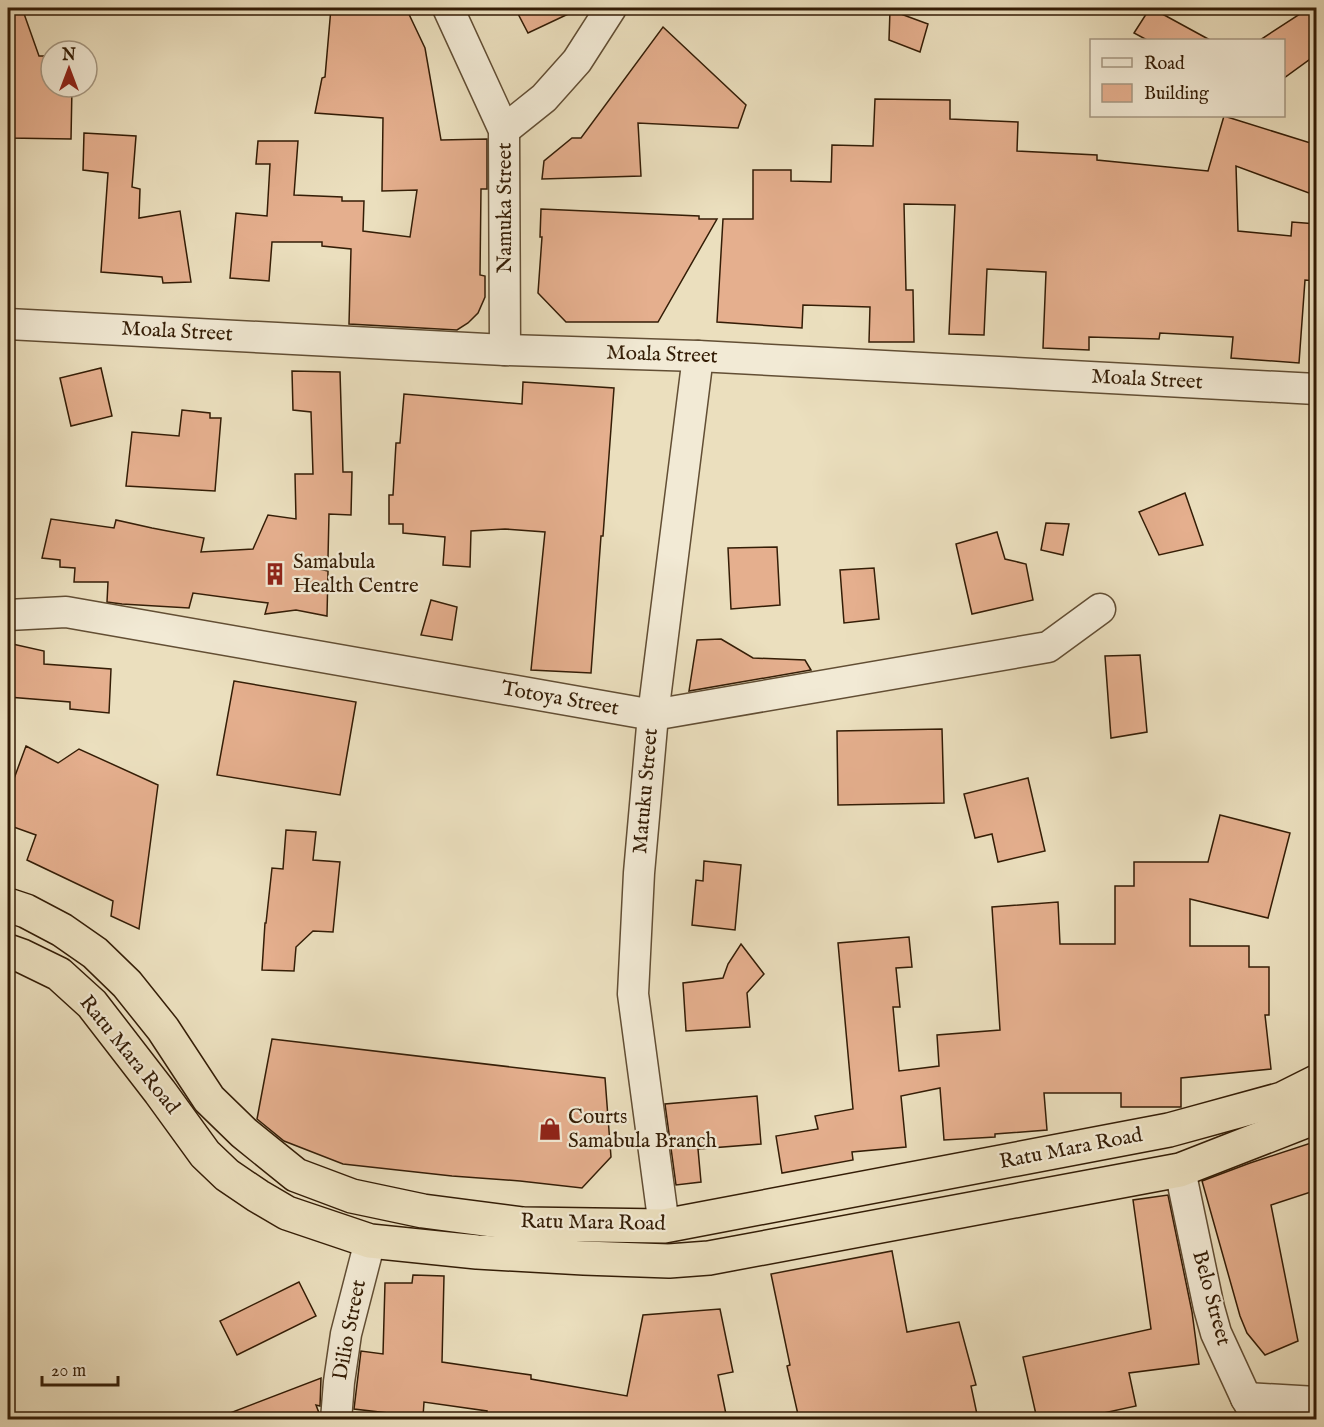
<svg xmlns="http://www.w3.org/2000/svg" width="1324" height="1427" font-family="'IM FELL English',serif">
<rect width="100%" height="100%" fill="#ebdfbe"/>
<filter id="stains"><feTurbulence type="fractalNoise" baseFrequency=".00333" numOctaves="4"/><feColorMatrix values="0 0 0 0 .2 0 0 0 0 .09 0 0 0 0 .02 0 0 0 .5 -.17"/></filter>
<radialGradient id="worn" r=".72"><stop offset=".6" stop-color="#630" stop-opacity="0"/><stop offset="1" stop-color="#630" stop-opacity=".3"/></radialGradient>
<g fill="#e5af8e" stroke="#341d06" stroke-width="1.5">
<path d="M8 8H22L39 56H51V87H72L71 139 8 138Z"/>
<path d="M331 8H406L425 48 441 140 487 139V189H481L480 275 485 276V297L478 313 468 323 457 330 349 324 351 249 322 246V242H272L269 281 230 278 236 213 267 216 270 164H256L258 141H298L294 195 342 197V201H364L363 231 410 237 417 190 382 191 383 118 315 113 322 78 325 77Z"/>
<path d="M515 8H581L528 33Z"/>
<path d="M1150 8 1166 16 1210 40H1147L1134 33Z"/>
<path d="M1309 8H1317V54L1284 78V40H1260Z"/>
<path d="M890 10 928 24 920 52 889 40Z"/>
<path d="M663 27 746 105 738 128 638 123 641 176 542 179 544 161 572 138H581Z"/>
<path d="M875 99 950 100V119L1018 122 1017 151 1097 155V160L1208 171 1224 116 1317 145V196L1236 166 1238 231 1291 236 1292 222 1317 224V281L1305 280 1299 363 1231 358 1233 337 1160 333 1159 339 1089 337V350L1043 348 1046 272 987 269 984 335 949 334 955 205 904 204 906 290H913L914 342H869L870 307 803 305 802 328 717 322 723 219H753V170H791V181L831 182 832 145 873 146Z"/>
<path d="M84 133 136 136 132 187 140 189 139 218 180 211 191 282 163 283 162 277 101 272 108 173 83 170Z"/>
<path d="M541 209 699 216V219H717L658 322H566L538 293 542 237H540Z"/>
<path d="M101 368 112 416 71 426 60 378Z"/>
<path d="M292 371 340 372 343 472H352L351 515 329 514 328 558 316 557 314 568 328 571 327 616 296 610 265 614 268 603 193 593 189 608 122 604 107 602 108 582H74L75 568 60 567V560L42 558 51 519 114 528 116 520 152 528 204 538 201 552 253 549 268 515 296 519 295 474H313L311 412 293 410Z"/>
<path d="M523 382 614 388 603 536H601L591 673 531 670 545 532 505 529 471 531 470 567 443 565 445 537 403 533V524H389V495H393L396 443H400L404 394 522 404Z"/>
<path d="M182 410 210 413V418H221L215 491 126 486 132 432 179 436Z"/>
<path d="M1185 493 1203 545 1159 555 1139 512Z"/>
<path d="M1046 523 1069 524 1063 555 1041 550Z"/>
<path d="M997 532 1005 559 1026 564 1033 600 972 614 956 544Z"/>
<path d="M777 547 780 605 731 609 728 548Z"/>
<path d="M874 568 879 619 844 623 840 570Z"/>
<path d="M431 600 457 607 452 640 421 635Z"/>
<path d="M721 639 753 658 805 660 811 670 689 691 697 640Z"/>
<path d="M8 643 44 651V664L111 669 109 713 70 709V702L8 697Z"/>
<path d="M1140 655 1147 732 1111 738 1105 656Z"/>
<path d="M234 681 356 702 340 795 217 775Z"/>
<path d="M942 729 944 803 838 805 837 731Z"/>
<path d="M26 746 58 763 79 749 158 785 139 929 111 916 113 901 27 860 36 835 8 825V795Z"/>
<path d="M1028 778 1045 851 998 862 992 834 975 838 964 794Z"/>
<path d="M1220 815 1290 833 1268 918 1190 899V946H1249V967H1269V1015H1265L1271 1069 1181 1078V1107H1121V1093H1044L1047 1130 995 1134V1137L944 1140 940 1088 901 1096 906 1147 852 1152 853 1160 782 1173 776 1136 818 1129 815 1116 853 1109 838 943 909 937 912 967 896 968 900 1007H893L899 1071 939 1066 937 1035 1000 1030 992 907 1058 902 1060 944H1115V886H1134V862H1208Z"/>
<path d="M286 830 316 832 313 860 340 862 333 932 313 931 296 947 294 971 262 970 265 923H266L272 868 283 869Z"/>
<path d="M704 861 741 865 735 930 692 925 696 880 703 881Z"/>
<path d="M741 944 764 974 747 993 750 1027 686 1031 683 983 723 978 728 964Z"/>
<path d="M272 1039 605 1078 611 1157 582 1188 520 1181 452 1176 343 1164 284 1141 257 1119Z"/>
<path d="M757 1096 761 1144 698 1149 701 1182 676 1185 665 1104Z"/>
<path d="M1317 1141V1190L1271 1205 1298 1341 1265 1355 1247 1333 1240 1316 1202 1181 1250 1163Z"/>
<path d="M1168 1195 1192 1312 1199 1364 1129 1373 1136 1406 1076 1419H1037L1023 1357 1151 1329 1133 1200Z"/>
<path d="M892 1251 907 1332 959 1322 976 1385 971 1386 978 1419H799L787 1366 790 1365 771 1274Z"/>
<path d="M413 1275 444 1276 442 1362 531 1375V1379L627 1396 643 1315 720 1309 733 1372 718 1375 727 1419H486L487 1411 424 1402 423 1417 354 1409 361 1351 383 1354 385 1283H412Z"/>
<path d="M299 1282 316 1316 237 1355 220 1321Z"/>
<path d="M321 1378 320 1406 316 1405 319 1413V1419H218L217 1418Z"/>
</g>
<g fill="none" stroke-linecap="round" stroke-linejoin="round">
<g stroke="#624e34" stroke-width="33">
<g id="minor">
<path d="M448 8 504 130 505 350"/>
<path d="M504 130 544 98 577 61 611 8"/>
<path d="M8 324 505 350 698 356 1316 389"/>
<path d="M8 615 66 612 653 715 1048 647 1100 609"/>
<path d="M1180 1170 1209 1308 1216 1333 1246 1398 1259 1420"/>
<path d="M664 1226 633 994 639 873 653 715 698 356"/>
<path d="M1246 1398 1316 1402"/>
<path d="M336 1420 339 1382 346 1334 370 1241"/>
</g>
</g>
<g stroke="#341d06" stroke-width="36">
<g id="highway">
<path d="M8 905 26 911 62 930 95 953 127 984 163 1029 209 1099 244 1133 296 1175 352 1196 423 1211 523 1224 664 1226 1169 1130 1282 1099 1316 1082"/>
<path d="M8 951 22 956 59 974 92 1004 160 1092 205 1154 227 1175 258 1196 287 1213 370 1241 477 1252 584 1258 669 1261 709 1258 1180 1170 1316 1117"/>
</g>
</g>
<use href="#minor" stroke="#f2ead5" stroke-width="30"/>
<use href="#highway" stroke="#ebdfbe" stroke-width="33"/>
</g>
<defs>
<g id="building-bare" transform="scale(1.8)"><path d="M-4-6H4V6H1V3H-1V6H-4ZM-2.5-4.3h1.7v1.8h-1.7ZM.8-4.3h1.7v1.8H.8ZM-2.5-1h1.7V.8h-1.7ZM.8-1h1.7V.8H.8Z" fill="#8f2418" stroke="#f2ead5" stroke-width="2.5" paint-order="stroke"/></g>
<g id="shop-bare" transform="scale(1.8)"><path d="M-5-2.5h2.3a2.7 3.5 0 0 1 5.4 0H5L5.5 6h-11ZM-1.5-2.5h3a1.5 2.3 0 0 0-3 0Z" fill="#8f2418" stroke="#f2ead5" stroke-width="2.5" paint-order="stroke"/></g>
</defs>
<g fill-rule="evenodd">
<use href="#building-bare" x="275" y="574"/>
<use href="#shop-bare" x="550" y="1129"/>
</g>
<g text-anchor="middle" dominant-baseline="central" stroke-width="4.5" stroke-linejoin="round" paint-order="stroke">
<g font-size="21" fill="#341d06" stroke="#f2ead5">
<text transform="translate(505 208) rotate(-90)">Namuka Street</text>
<text transform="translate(177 332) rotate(3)">Moala Street</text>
<text transform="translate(662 355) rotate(2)">Moala Street</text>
<text transform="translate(1147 380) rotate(3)">Moala Street</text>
<text transform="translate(560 699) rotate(10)">Totoya Street</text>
<text transform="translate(646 791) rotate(-85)">Matuku Street</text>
<text transform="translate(129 1055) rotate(51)">Ratu Mara Road</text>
<text transform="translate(1071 1149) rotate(-11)">Ratu Mara Road</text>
<text transform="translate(593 1223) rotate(1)">Ratu Mara Road</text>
<text transform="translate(1211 1298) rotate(75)">Belo Street</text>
<text transform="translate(350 1330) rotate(-79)">Dilio Street</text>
</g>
<g font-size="21" fill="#341d06" stroke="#f2ead5" text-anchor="start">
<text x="293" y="562">Samabula<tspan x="293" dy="24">Health Centre</tspan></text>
<text x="568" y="1117">Courts<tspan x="568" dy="24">Samabula Branch</tspan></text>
</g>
</g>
<rect width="1324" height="1427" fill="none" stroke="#ebdfbe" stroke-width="30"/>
<rect x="9" y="9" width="1306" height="1409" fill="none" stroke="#341d06" stroke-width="3"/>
<rect x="15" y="15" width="1294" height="1397" fill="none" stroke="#341d06" stroke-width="1.5"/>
<rect x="1090" y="39" width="195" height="78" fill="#f2ead5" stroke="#a69882" stroke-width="1.5"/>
<rect x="1102" y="58" width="30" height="9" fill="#f2ead5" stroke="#a69882" stroke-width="1.5"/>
<text x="1144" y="69" font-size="18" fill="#341d06">Road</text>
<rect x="1102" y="84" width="30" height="18" fill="#e5af8e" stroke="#a69882" stroke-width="1.5"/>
<text x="1144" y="99" font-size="18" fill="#341d06">Building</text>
<g transform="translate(69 69)"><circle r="28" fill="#f2ead5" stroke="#a69882" stroke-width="1.5"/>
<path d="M0-4.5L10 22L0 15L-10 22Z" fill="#8f2418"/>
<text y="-9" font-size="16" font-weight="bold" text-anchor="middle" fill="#341d06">N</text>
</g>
<path d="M42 1376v9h76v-9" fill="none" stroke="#341d06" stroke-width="3"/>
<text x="51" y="1376" font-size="18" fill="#341d06" stroke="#f2ead5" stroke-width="4.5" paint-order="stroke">20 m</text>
<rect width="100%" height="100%" filter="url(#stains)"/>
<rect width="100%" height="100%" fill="url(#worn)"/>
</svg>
